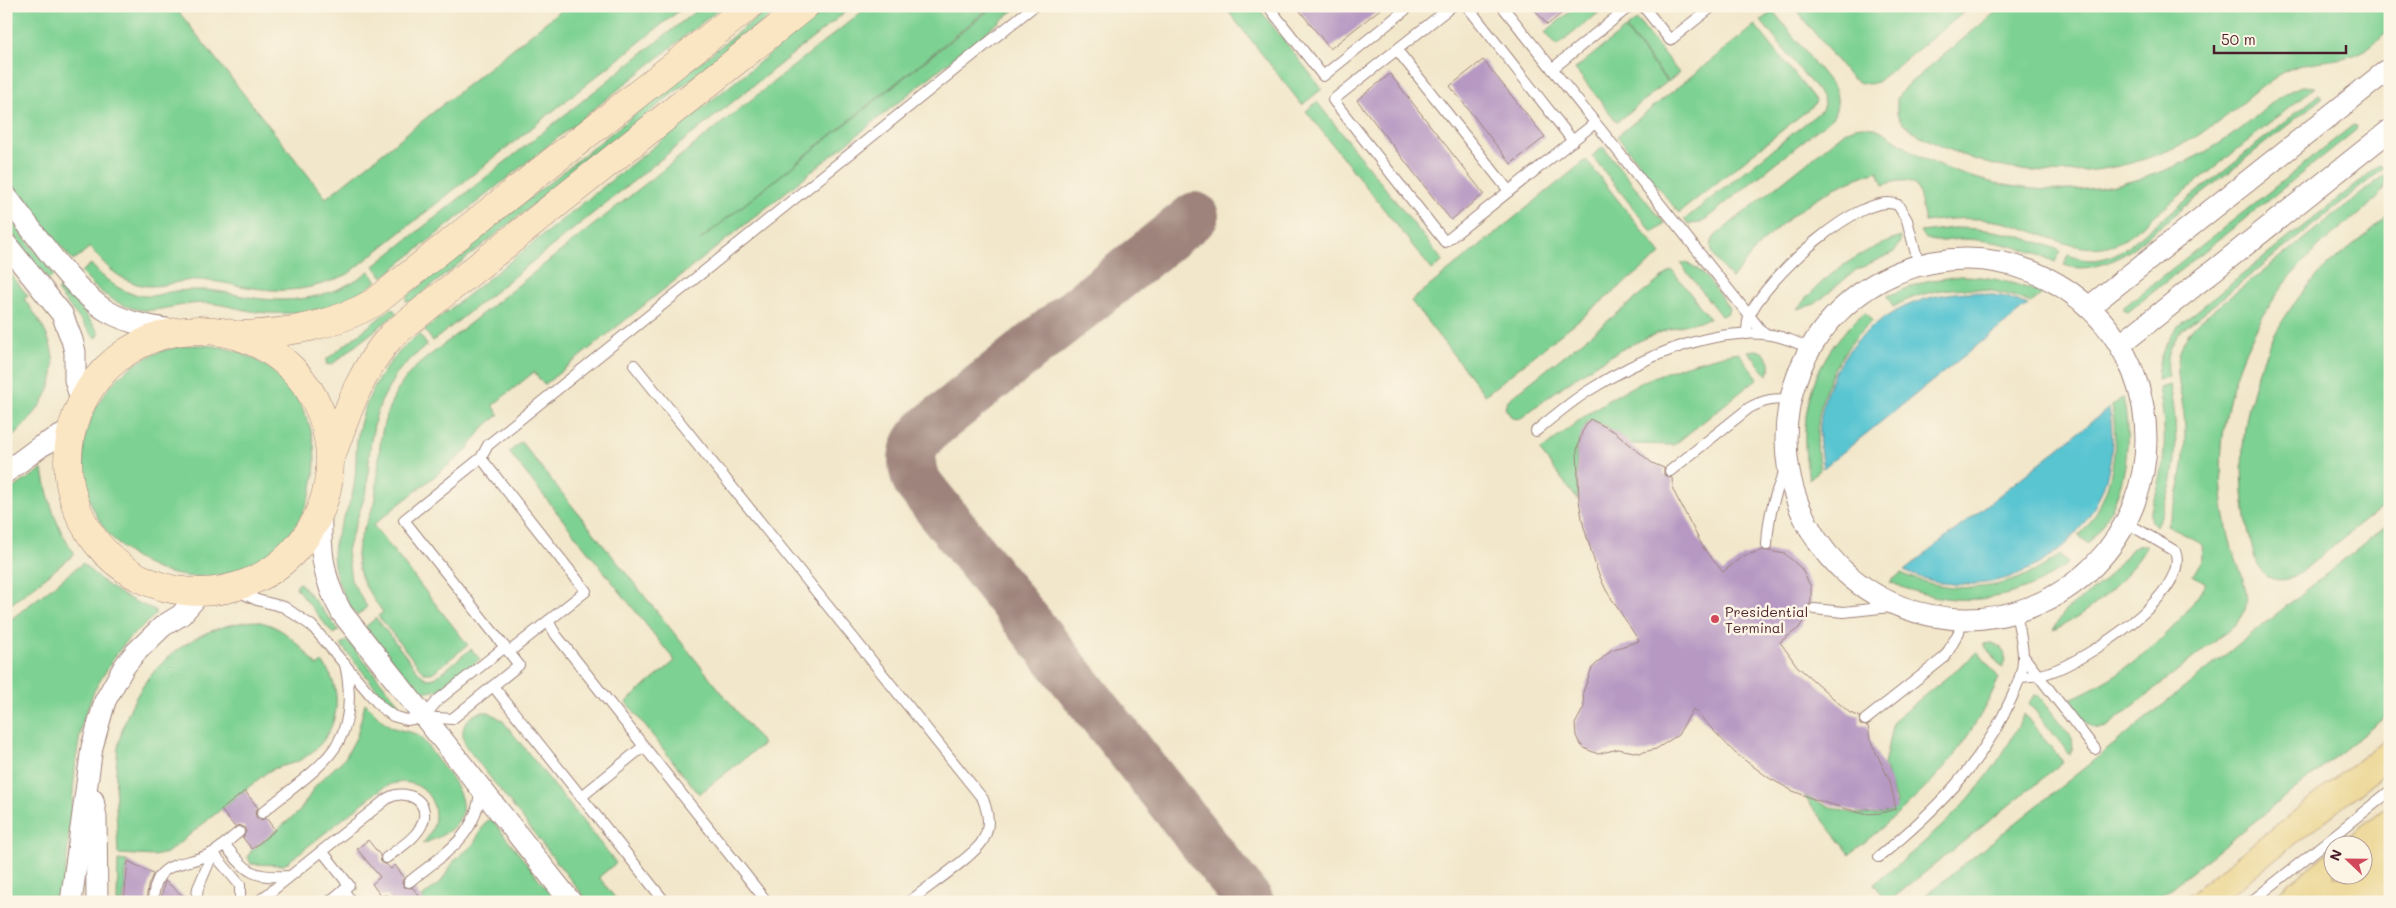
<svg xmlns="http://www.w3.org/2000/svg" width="2396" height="908" font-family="Mali,sans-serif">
<rect width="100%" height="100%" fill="#fcf5e5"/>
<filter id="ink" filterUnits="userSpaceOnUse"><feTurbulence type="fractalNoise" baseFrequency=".02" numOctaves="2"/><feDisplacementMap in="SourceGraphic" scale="10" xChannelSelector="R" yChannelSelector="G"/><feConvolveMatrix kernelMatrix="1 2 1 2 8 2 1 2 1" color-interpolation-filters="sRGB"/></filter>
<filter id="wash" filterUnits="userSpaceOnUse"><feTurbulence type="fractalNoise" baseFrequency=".0096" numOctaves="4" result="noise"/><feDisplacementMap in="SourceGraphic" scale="20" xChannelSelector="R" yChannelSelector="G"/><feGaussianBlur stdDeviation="1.12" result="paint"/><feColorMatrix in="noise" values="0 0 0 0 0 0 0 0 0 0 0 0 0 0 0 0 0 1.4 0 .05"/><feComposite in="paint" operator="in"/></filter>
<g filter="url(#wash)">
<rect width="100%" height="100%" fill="#f2e7cb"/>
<g fill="#7dd193" stroke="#64785f">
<path d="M6 6H174L326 198 566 6H685L348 274C320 287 293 293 262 289 239 287 217 280 194 280 175 281 155 290 137 284 115 277 104 264 90 247L73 261 6 177Z"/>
<path d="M702 6H723L383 277 374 266Z"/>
<path d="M771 6H783L411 302 406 301 407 296Z"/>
<path d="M830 6H853L433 341 424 330Z"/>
<path d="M869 6H992L700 240 994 6H1019L544 385 534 372 493 405 499 415 485 426 465 452 373 525 468 645 432 673H424L378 616 383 612C370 595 359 580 357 558 356 539 369 521 374 503 378 484 378 465 380 446 383 415 396 384 419 364Z"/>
<path d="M1224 6H1257L1322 89 1302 105Z"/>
<path d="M1577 6H1607L1557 46 1545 32Z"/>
<path d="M1793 6H1972L1877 82C1868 86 1858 83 1850 77Z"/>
<path d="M2003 6H2390V29C2380 37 2368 50 2357 54 2337 62 2313 59 2290 69 2263 82 2242 106 2217 123 2145 175 2042 187 1960 154 1943 147 1904 132 1897 114V98L1905 87Z"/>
<path d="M1773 11 1834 88C1839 98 1838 108 1832 118L1701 223 1689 224 1684 220 1822 110 1824 104 1823 98 1761 21Z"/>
<path d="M1637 20 1679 73 1668 82 1626 29Z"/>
<path d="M1755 25 1816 101 1815 104 1679 213 1617 136Z"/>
<path d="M1625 29 1667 82 1617 122 1575 69Z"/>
<path d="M2303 86 2315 87 2128 237C2085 265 2045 230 2001 222 1976 217 1950 218 1925 222 1918 191 1922 172 1883 185L1878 171C1818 188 1768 229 1732 279 1723 267 1702 251 1716 235L1846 131C1855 126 1862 125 1872 127 1888 132 1903 146 1917 155 1957 176 2004 188 2049 190 2116 193 2184 170 2238 131 2258 117 2279 92 2303 86Z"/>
<path d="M2320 94 2323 97 2128 252C2110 263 2085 273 2064 265L2069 255C2090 264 2107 260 2126 248Z"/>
<path d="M1317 102 1443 261 1432 270 1306 111Z"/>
<path d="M2353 125 2357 126 2356 130 2128 312 2124 311V307Z"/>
<path d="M1603 147 1665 224 1653 233 1592 156Z"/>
<path d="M1586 160 1661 254 1485 395 1411 301Z"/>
<path d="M2380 165 2383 169 2182 330C2170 344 2165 358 2169 377L2157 380C2157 359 2166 342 2178 326Z"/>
<path d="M2386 174C2388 198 2358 213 2342 227 2292 266 2256 316 2236 376 2218 431 2216 493 2232 548 2239 572 2258 601 2237 623L2108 726C2089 736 2078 712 2068 700 2125 675 2174 637 2206 583L2193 575 2203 558 2202 545 2192 537 2167 525C2180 496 2185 463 2185 431 2185 387 2162 359 2198 322Z"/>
<path d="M2390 213V501L2296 576C2277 585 2261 578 2255 558 2226 459 2246 350 2318 275 2340 252 2368 236 2390 213Z"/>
<path d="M6 214 54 275 49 280 6 226Z"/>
<path d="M1954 228C1993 228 2026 236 2061 251L2055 262C2026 248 1996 240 1963 239 1949 239 1928 247 1920 232Z"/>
<path d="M1901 237 1899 244 1894 252 1856 270 1815 304 1797 309C1824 275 1860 250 1901 237Z"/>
<path d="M1680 263C1701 261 1717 293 1729 308L1728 313 1721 316Z"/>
<path d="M91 264C104 280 126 297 149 296 158 296 166 292 175 291 185 290 195 290 205 290 225 291 243 297 262 299 301 303 338 295 369 271L377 281C345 308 300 317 258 312 241 310 223 304 206 303 187 303 171 308 153 310 125 313 97 292 81 272Z"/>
<path d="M6 268 28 296 24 299C71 359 60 394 6 443Z"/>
<path d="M1672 270 1710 319C1635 332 1578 373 1520 419L1512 418 1505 408 1508 400Z"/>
<path d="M1960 276C1989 276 2015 282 2042 294L2031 303C1986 283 1936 283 1893 307L1887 296 1926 281Z"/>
<path d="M63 286 99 332 98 337H94L57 291Z"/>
<path d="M392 308 397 313 331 365 326 364 327 359Z"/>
<path d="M1865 312 1872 321C1829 360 1809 413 1820 470L1809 479C1796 412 1813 356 1865 312Z"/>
<path d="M419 334 427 345 405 364 396 374 381 402 375 419 370 447 367 489 347 550 351 580 367 607 357 616C341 595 327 563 336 537 342 519 351 505 354 486 357 471 355 456 357 440 364 396 384 362 419 334Z"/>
<circle cx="199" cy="461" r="116"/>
<path d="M1757 350C1769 354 1774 364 1767 375L1748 351Z"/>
<path d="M1738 352 1758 378 1674 445 1632 444 1606 426 1592 420 1587 422 1576 450 1578 500 1540 451C1560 436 1578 420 1599 406 1641 378 1688 362 1738 352Z"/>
<path d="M2170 385C2180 434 2178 482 2156 527 2144 517 2156 497 2159 484 2167 452 2165 421 2159 388Z"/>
<path d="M2123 397C2134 449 2124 504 2088 544L2079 536C2111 502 2120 451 2112 406Z"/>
<path d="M521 442 763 744 699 794 626 702 675 661 509 452Z"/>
<path d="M41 470 43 471C49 502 56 528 75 554L6 608V493Z"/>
<path d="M2390 523V713L2154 902H1917Z"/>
<path d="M2139 545H2147C2125 581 2092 613 2053 630L2065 611 2105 581 2131 549Z"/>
<path d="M2060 554 2068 563C2016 606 1949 609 1890 582L1901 573C1952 597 2016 592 2060 554Z"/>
<path d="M83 563C104 586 126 599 155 610V615L127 640 113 659 94 691 82 723 76 759 66 867 59 902H6V623Z"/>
<path d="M300 583 339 630 333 634 297 589 296 586Z"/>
<path d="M376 618 420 674 427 679 435 678 471 649 480 659C462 673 438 703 414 687L365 627Z"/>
<path d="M255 621C283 625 300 645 317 666L322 662C348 694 337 739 302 759 291 766 277 765 266 773L167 853 154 856 118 854C117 819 113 782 118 748 130 679 185 626 255 621Z"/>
<path d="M347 640 399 704 398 708 388 703 341 645Z"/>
<path d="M1992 643C2005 647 2008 657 2002 668L1983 644Z"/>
<path d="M1978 652 1999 678C1963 760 1917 800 1850 854L1804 796C1831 808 1864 822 1893 810L1896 802 1884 765 1893 721Z"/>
<path d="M2034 695 2039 696 2072 738 2073 747 2070 755 2029 703Z"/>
<path d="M365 703C375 712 381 722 394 728 401 731 409 731 416 734 424 739 433 754 438 761 470 799 476 825 422 844 454 812 421 765 381 789L284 865 251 864 248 857 251 851 299 812 317 784 345 758 357 736Z"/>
<path d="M481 712H489L502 720 616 863 599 877 618 902H588L467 748C458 732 464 717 481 712Z"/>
<path d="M2024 714 2063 762 1888 902 1874 884C1936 834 1990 789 2024 714Z"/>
<path d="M490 819 493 821 557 902H425L422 897 441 882 454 861 473 845 485 823Z"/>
<path d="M118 860 127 861 123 902H117Z"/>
</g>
<g fill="#eeda9e" stroke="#9c7c64">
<path d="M2390 735V770L2222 902H2179Z"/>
<path d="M2390 804V902H2266L2333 848 2334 876H2364V846L2337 845Z"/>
</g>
<g fill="#58c5d1" stroke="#51727e">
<path d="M1975 292 2006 297 2028 305 1823 468C1802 369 1880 291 1975 292Z"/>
<path d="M2109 408C2133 525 2012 621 1904 571Z"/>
</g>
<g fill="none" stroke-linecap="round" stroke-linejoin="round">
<path stroke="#9e837b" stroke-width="48" d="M1195 216 928 429C911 445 908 461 917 482L1250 902"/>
</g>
<g id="blocks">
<g fill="#b698c2">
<path d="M1296 6H1384L1330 49Z"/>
<path d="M1532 6H1571L1547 25Z"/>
<path d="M1483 60 1545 137 1511 164 1450 86Z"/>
<path d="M1390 74 1484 194 1451 220 1357 100Z"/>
<path d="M1590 419 1615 432 1652 463 1664 468V475L1672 478 1673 490 1704 549 1723 572 1743 556 1763 550 1785 554 1801 568 1811 587V602L1807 608 1808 613 1799 628 1780 642 1797 666 1850 713 1859 716 1860 725 1868 726 1870 740 1890 781 1896 809 1882 813 1864 814 1816 800 1793 791 1769 778 1735 753 1693 709 1678 735 1656 749 1640 753 1618 749 1598 754 1586 749 1580 744 1576 736 1575 724 1584 707 1583 692 1592 668 1611 650 1639 641 1606 590 1597 570 1583 524 1579 500 1577 450 1582 432Z"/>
<path d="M245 791 258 808 255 811 256 817 260 820 266 818 275 830 252 849 243 838 246 831 244 827 238 825 235 827 221 810Z"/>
<path d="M368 840 380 855 381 862 387 865 391 869 395 865 404 877 402 882 404 887 413 888 424 902H392L387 895 381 896 372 884 380 877 357 849Z"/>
<path d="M128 861 153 874 148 886 146 902H124Z"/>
<path d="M165 881 189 901V902H160Z"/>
</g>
</g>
</g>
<g filter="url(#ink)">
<use href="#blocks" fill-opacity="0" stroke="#9e837b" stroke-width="1"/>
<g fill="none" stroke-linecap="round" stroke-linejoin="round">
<g stroke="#9e837b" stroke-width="12">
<g id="lane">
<path d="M1268 6 1323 76 1410 6"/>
<path d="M1452 6 1333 100 1445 242 1595 123"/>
<path d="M1467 6 1573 141"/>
<path d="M1502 6 1764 334"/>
<path d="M1643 6 1670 40 1713 6"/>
<path d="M1397 50 1509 191"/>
<path d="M1552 69 1630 6"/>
<path d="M1747 334C1747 328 1747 321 1750 315 1763 282 1862 188 1898 205L1907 220 1919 265"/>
<path d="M634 365 983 799C988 813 991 826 983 840 976 855 924 889 909 902"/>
<path d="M1536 431C1553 417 1569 403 1588 391 1636 360 1712 326 1771 335 1785 337 1798 343 1811 349"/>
<path d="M481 458 586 591 509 652"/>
<path d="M1670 471 1749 408C1764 400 1774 398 1791 400"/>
<path d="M1767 545C1768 517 1775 490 1788 465"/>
<path d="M231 588 257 600 284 607 312 626 381 707 393 716 407 720 424 717 452 719 519 665 404 520 481 458 488 445 1034 6"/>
<path d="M1814 609 1844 612 1899 606"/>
<path d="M548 621 556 635 767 902"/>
<path d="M2024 657 2095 749"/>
<path d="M2020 677C2030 676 2040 676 2050 672 2084 661 2192 593 2175 551L2125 522"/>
<path d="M493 686 665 902"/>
<path d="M424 717 438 700 505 647"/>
<path d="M1865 720 1945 657 1959 632 1961 619"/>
<path d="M581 797 644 746"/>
<path d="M262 813C319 765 363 748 345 664"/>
<path d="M224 844C248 873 251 878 290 876"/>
<path d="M322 851 349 885 329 902"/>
<path d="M213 853 240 885V902"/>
<path d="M1879 857C1934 812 1983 764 2012 697 2017 685 2024 670 2023 657 2023 642 2018 626 2016 611"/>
<path d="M409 882C442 855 477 838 480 790"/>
<path d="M343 890 352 902"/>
<path d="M153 902C155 855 185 869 214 852 223 847 231 838 239 832"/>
<path d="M196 902 198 888 213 853"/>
<path d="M258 902 388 798C405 788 430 800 423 822 417 838 399 848 386 858"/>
<path d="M384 902 385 901"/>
<path d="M2251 902 2390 791"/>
</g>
</g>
<g stroke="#9e837b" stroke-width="23">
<g id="street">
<path d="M6 196C33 230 71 289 107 311 129 324 156 328 181 331"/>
<path d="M6 244 62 314 72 340 75 352V380L82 403"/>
<circle cx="1966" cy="439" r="180"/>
<path d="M2089 307 2390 68"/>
<path d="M2120 345 2390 130"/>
<path d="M6 472 41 446 72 430"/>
<path d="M321 505C320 546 321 577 342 613L571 902"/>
<path d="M93 800 96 817 97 902"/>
<path d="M71 902 92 747 105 701 124 667 135 653 163 626 181 615 202 591"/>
</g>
</g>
<g stroke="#9e837b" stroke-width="29">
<g id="secondary">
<circle cx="199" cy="461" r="131"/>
<path d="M241 335C289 333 333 326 375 302L749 6"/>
<path d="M331 457C348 411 359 372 392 335L805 6"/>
</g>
</g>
<use href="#lane" stroke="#fff" stroke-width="10"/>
<use href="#street" stroke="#fff" stroke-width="21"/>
<use href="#secondary" stroke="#fbe6c4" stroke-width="28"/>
</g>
</g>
<circle fill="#d1495b" stroke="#fcf5e5" stroke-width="2" cx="1715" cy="619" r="5"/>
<g text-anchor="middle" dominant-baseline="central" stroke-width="5" stroke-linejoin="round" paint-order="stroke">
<g font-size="14" fill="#4a1f2b" stroke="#fcf5e5" text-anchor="start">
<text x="1725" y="611">Presidential<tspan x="1725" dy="16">Terminal</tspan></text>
</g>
</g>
<rect width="2396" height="908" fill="none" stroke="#fcf5e5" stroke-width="25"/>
<g transform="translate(2348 860) rotate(292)"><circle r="24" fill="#fcf5e5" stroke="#b59f9b"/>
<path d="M0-4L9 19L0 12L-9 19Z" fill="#d1495b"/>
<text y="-8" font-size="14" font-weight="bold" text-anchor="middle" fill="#4a1f2b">N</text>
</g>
<path d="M2214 45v8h132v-8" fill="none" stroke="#4a1f2b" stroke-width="2.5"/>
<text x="2221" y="45" font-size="15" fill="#4a1f2b" stroke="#fcf5e5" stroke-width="4" paint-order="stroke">50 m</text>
</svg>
